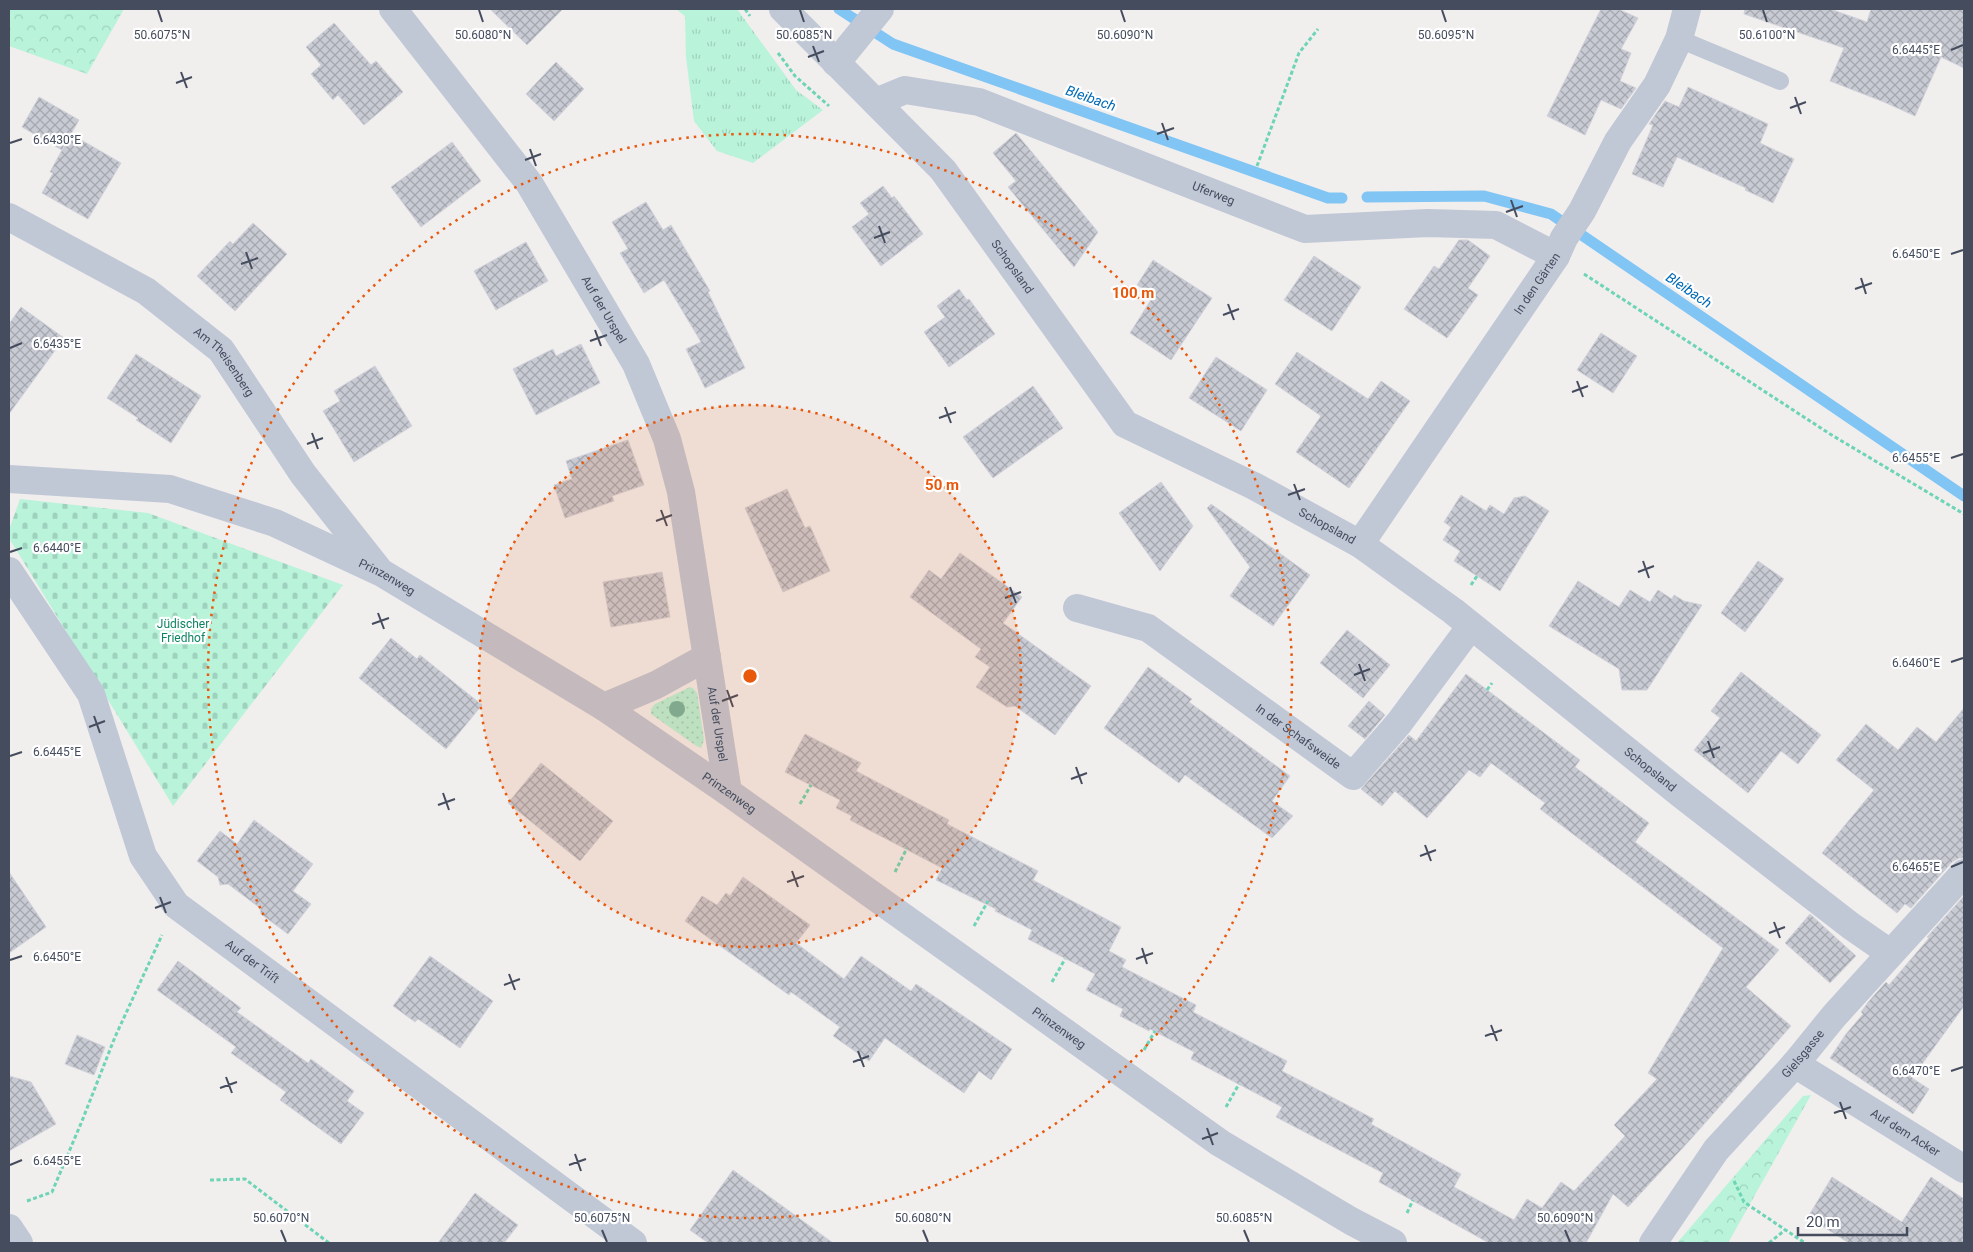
<svg xmlns="http://www.w3.org/2000/svg" width="1973" height="1252" font-family="Roboto,sans-serif">
<defs>
<pattern id="grass-dots" width="8" height="8" patternUnits="userSpaceOnUse" patternTransform="scale(1.25)"><rect width="8" height="8" fill="#b8f3da"/><path d="M2 2h.1M6 6h.1" fill="none" stroke="#9fd2be" stroke-width="1.8" stroke-linecap="round"/></pattern>
<pattern id="forest-crowns" width="20" height="18" patternUnits="userSpaceOnUse" patternTransform="scale(1.25)"><rect width="20" height="18" fill="#b8f3da"/><path d="M2 6a3 3 0 1 1 6 0M12 15a3 3 0 1 1 6 0" fill="none" stroke="#9fd2be"/></pattern>
<pattern id="cemetery-stones" width="16" height="16" patternUnits="userSpaceOnUse" patternTransform="scale(1.25)"><rect width="16" height="16" fill="#b8f3da"/><path d="M2 7V4a2 2 0 0 1 4 0v3zM10 15v-3a2 2 0 0 1 4 0v3z" fill="#9fd2be"/></pattern>
<pattern id="park-tufts" width="24" height="20" patternUnits="userSpaceOnUse" patternTransform="scale(1.25)"><rect width="24" height="20" fill="#b8f3da"/><path d="M3 7l-1-3M5 7V3M7 7l1-3M15 17l-1-3M17 17v-4M19 17l1-3" fill="none" stroke="#9fd2be"/></pattern>
<pattern id="building-cross-hatch" width="8" height="8" patternUnits="userSpaceOnUse" patternTransform="scale(1.25)"><rect width="8" height="8" fill="#c9cbd4"/><path d="M0 0l8 8M0 8l8-8" fill="none" stroke="#a5a7af"/></pattern>
</defs>
<rect width="100%" height="100%" fill="#f1eeee"/>
<path fill="url(#grass-dots)" d="M690 687 694 689 697 693 704 740 701 748 695 745 651 714V709L655 704Z"/>
<g fill="url(#forest-crowns)">
<path d="M9 9H124L87 74 9 46Z"/>
<path d="M1811 1095 1728 1243H1677L1803 1096Z"/>
</g>
<path fill="url(#cemetery-stones)" d="M20 499 148 513 343 585 173 806 9 538V530Z"/>
<path fill="url(#park-tufts)" d="M676 9H737L796 90 823 110 753 163 717 151 694 121 686 57 685 16Z"/>
<g fill="none" stroke-linecap="round" stroke-linejoin="round">
<g stroke="#81c5f4" stroke-width="11">
<path d="M839 9 893 44 1328 198H1342"/>
<path d="M1367 197 1484 196 1551 214 1964 496"/>
</g>
</g>
<g fill="url(#building-cross-hatch)" stroke="#d1d2da">
<path d="M490 9H563L527 45Z"/>
<path d="M1601 9H1618L1638 18 1621 49 1631 53 1620 81 1636 88 1621 109 1601 100 1585 135 1547 116Z"/>
<path d="M1745 9H1830L1867 22 1871 9H1964V68L1941 57 1915 116 1884 102 1830 81 1844 48 1744 14Z"/>
<path d="M334 23 371 65 376 61 403 92 364 125 338 95 333 100 311 74 321 65 306 47Z"/>
<path d="M556 62 584 89 554 121 526 94Z"/>
<path d="M1688 87 1768 124 1760 143 1794 159 1773 203 1745 190 1746 188 1677 157 1663 187 1632 174 1653 125 1649 124 1665 101 1679 107Z"/>
<path d="M39 97 79 120 71 134 121 163 88 219 42 193 53 173 50 172 68 139 62 150 22 127Z"/>
<path d="M1016 133 1098 232 1074 267 1008 187 1016 181 993 153Z"/>
<path d="M452 142 481 181 421 227 391 187Z"/>
<path d="M883 186 892 198 894 196 923 234 881 266 852 227 869 214 860 203Z"/>
<path d="M646 202 663 230 671 225 710 291 708 292 745 368 705 388 686 349 701 342 664 280 644 293 620 253 628 249 612 222Z"/>
<path d="M253 223 287 254 235 311 197 276 230 241 233 244Z"/>
<path d="M1459 240H1468L1490 256 1468 288 1478 295 1447 338 1404 309 1434 266 1439 269Z"/>
<path d="M526 242 548 281 496 310 474 271Z"/>
<path d="M1314 256 1361 287 1332 331 1284 300Z"/>
<path d="M1153 260 1212 298 1171 360 1130 333 1154 295 1137 285Z"/>
<path d="M959 289 967 300 969 299 995 334 949 367 924 332 945 317 937 306Z"/>
<path d="M21 307 64 338 9 414V324Z"/>
<path d="M1601 333 1637 356 1613 393 1577 370Z"/>
<path d="M581 344 600 383 536 415 513 369 553 349 556 356Z"/>
<path d="M1297 352 1368 399 1381 381 1410 401 1349 488 1296 452 1321 416 1275 384Z"/>
<path d="M136 354 201 396 171 443 136 420 138 418 107 398Z"/>
<path d="M1216 357 1267 390 1241 431 1189 398Z"/>
<path d="M375 366 412 426 354 462 323 411 340 401 334 391Z"/>
<path d="M1033 386 1063 428 993 478 963 437Z"/>
<path d="M628 440 644 485 612 496 614 501 565 518 554 485 572 479 566 461Z"/>
<path d="M1161 482 1193 526 1160 571 1119 513Z"/>
<path d="M787 489 805 528 810 526 830 571 783 592 745 508Z"/>
<path d="M1461 495 1486 511 1490 505 1504 514 1514 498 1525 496 1549 511 1500 591 1454 561 1460 551 1443 540 1451 527 1444 522Z"/>
<path d="M1211 504 1310 575 1273 626 1230 596 1250 567 1207 508Z"/>
<path d="M960 553 1022 597 1003 623 1091 686 1055 735 1015 706 1007 707 976 687 990 667 975 657 981 649 910 597 929 570 941 579Z"/>
<path d="M1758 561 1784 579 1745 632 1721 613Z"/>
<path d="M662 572 670 617 611 627 603 582Z"/>
<path d="M1578 581 1619 607 1630 590 1650 602 1658 590 1672 599 1674 595 1684 601 1702 605 1647 690H1622L1619 669 1549 626Z"/>
<path d="M1347 630 1390 665 1363 698 1320 663Z"/>
<path d="M391 638 417 659 420 655 482 705 446 749 359 678Z"/>
<path d="M1148 667 1192 699 1189 702 1290 776 1272 801 1293 816 1272 838 1185 775 1179 783 1104 728Z"/>
<path d="M1741 672 1821 735 1798 764 1781 751 1748 793 1694 750 1720 718 1711 711Z"/>
<path d="M1466 674 1580 760 1575 767 1649 823 1635 842 1779 950 1746 987 1791 1026 1690 1140 1628 1207 1613 1194 1586 1243H1489L1379 1182 1383 1173 1276 1117 1282 1107 1191 1059 1194 1052 1150 1029 1149 1031 1120 1016 1123 1009 1086 990 1095 974 1028 939 1032 930 995 911 996 909 936 880 942 868 850 820 852 816 836 808 840 800 785 772 805 734 861 763 856 771 949 820 947 824 1038 871 1033 880 1121 927 1109 951 1126 960 1122 967 1196 1005 1193 1012 1287 1061 1282 1071 1374 1119 1371 1124 1461 1174 1454 1187 1514 1220 1527 1199 1542 1208 1561 1182 1574 1191 1625 1136 1614 1125 1657 1079 1648 1073 1723 948 1540 809 1545 803 1491 763 1480 777 1469 770 1427 818 1395 791 1382 806 1361 789 1409 735 1416 741Z"/>
<path d="M1369 701 1385 715 1365 739 1348 726Z"/>
<path d="M1964 708V858H1959L1952 862 1911 908 1905 904 1897 913 1822 853 1874 790 1836 760 1866 724 1898 750 1917 727 1936 742Z"/>
<path d="M541 763 613 821 580 861 508 803Z"/>
<path d="M254 820 313 864 293 891 311 904 288 934 261 914 260 908 228 884 220 885 218 877 197 861 220 831 237 844Z"/>
<path d="M9 872 46 927 9 953Z"/>
<path d="M743 877 810 925 796 943 844 979 861 956 911 991 916 984 1012 1049 991 1080 979 1071 964 1093 885 1038 869 1061 833 1036 840 1027 791 992 789 995 685 921 702 896 717 905 726 893 730 896Z"/>
<path d="M1964 896V1006L1912 1078 1929 1089 1913 1114 1830 1058 1846 1034 1863 1014 1861 1012 1869 1001 1886 982 1889 985 1929 938 1927 937Z"/>
<path d="M1810 914 1856 956 1830 983 1785 943Z"/>
<path d="M430 956 493 1001 460 1048 418 1019 415 1022 393 1006Z"/>
<path d="M178 961 241 1008 237 1012 308 1063 311 1059 354 1091 347 1101 364 1113 341 1144 280 1100 286 1092 231 1053 236 1047 157 990Z"/>
<path d="M77 1035 105 1047 94 1075 65 1064Z"/>
<path d="M9 1076 31 1082 56 1124 9 1151Z"/>
<path d="M733 1170 833 1243H708L690 1230Z"/>
<path d="M1832 1177 1902 1222 1931 1177 1964 1199V1243H1849L1808 1217Z"/>
<path d="M475 1193 518 1225 504 1243H438Z"/>
</g>
<g fill="none" stroke-linecap="round" stroke-linejoin="round">
<g stroke="#6dd4b6" stroke-width="3" stroke-dasharray="4 2.5" stroke-linecap="butt">
<path d="M745 9 750 16"/>
<path d="M778 53 795 76 829 106"/>
<path d="M1257 166 1299 53 1318 29"/>
<path d="M1584 274 1830 434 1964 514"/>
<path d="M1471 585 1477 576"/>
<path d="M1487 690 1492 683"/>
<path d="M800 804 811 785"/>
<path d="M895 872 907 848"/>
<path d="M974 926 988 901"/>
<path d="M1052 982 1065 959"/>
<path d="M1144 1050 1155 1031"/>
<path d="M1226 1107 1239 1084"/>
<path d="M210 1180 245 1179 329 1243"/>
<path d="M1734 1181 1744 1202 1805 1243"/>
<path d="M27 1201 52 1192 82 1121 115 1037 162 935"/>
<path d="M1407 1213 1413 1200"/>
<path d="M1769 1243 1785 1230"/>
</g>
<path stroke="#c0c7d5" stroke-width="18" d="M1679 39 1780 81"/>
<g stroke="#c0c7d5" stroke-width="28">
<path id="s1" d="M393 9 529 183 636 364 667 439 681 492 728 792"/>
<path id="s2" d="M783 9 943 170 1125 424 1254 486 1360 544 1453 611 1682 795 1851 926 1890 953"/>
<path d="M836 63 880 9"/>
<path id="s3" d="M876 102 905 90 979 102 1305 229 1428 223 1496 225 1556 256"/>
<path id="s4" d="M9 217 146 291 221 350 303 474 378 569"/>
<path id="s5" d="M9 479 170 489 275 523 382 573 604 707 728 792 1220 1143 1351 1221 1393 1243"/>
<path id="s6" d="M1360 544 1556 256 1564 238 1582 211 1618 141 1657 85 1679 39 1687 9"/>
<path id="s7" d="M9 571 91 694 143 856 176 905 633 1243"/>
<path id="s8" d="M1077 608 1148 628 1353 776 1399 723 1471 626"/>
<path d="M604 707 656 685 707 657"/>
<path id="s9" d="M1795 1064 1964 1169"/>
<path d="M9 1228 19 1243"/>
<path id="s10" d="M1653 1243 1716 1150 1795 1064 1834 1016 1964 873"/>
</g>
</g>
<circle fill="#74b4a1" cx="677" cy="709" r="8"/>
<path fill="none" stroke="#444c5d" stroke-width="2" d="M158 10 162 22M479 10 483 22M800 10 804 22M1121 10 1125 22M1442 10 1446 22M1763 10 1767 22M813 46 819 62M1951 50 1963 45M808 57 824 51M181 72 187 88M176 83 192 77M1795 97 1801 114M1790 108 1806 102M1162 123 1168 140M1157 134 1174 128M10 143 22 139M530 149 536 166M525 160 541 154M1511 200 1517 217M1506 212 1523 206M879 226 885 243M874 238 890 232M246 252 252 269M1951 254 1963 250M241 264 258 258M1861 278 1866 294M1855 289 1872 283M1228 304 1234 320M1223 315 1239 309M595 330 601 346M590 341 607 335M10 348 22 343M1577 381 1583 397M1572 392 1588 386M945 407 951 423M939 418 956 412M312 433 318 449M307 444 323 438M1951 458 1963 454M1294 484 1300 500M1288 495 1305 489M661 510 667 526M656 521 672 515M10 552 22 548M1643 561 1649 578M1638 572 1654 566M1010 587 1016 603M1005 598 1021 592M378 613 384 629M372 624 389 618M1951 662 1963 658M1359 664 1365 681M1354 675 1370 669M727 690 733 707M722 701 738 695M94 716 100 733M89 727 105 721M1708 741 1714 758M1703 753 1720 747M10 756 22 752M1076 767 1082 784M1071 779 1087 773M443 793 449 810M438 805 455 799M1425 845 1431 861M1420 856 1436 850M1951 867 1963 862M792 871 798 887M787 882 804 876M160 897 166 913M155 908 171 902M1774 922 1780 938M1769 933 1785 927M1142 948 1147 964M1136 959 1153 953M10 960 22 956M509 974 515 990M504 985 520 979M1491 1025 1497 1041M1485 1036 1502 1030M858 1051 864 1067M853 1062 869 1056M1951 1071 1963 1067M226 1077 232 1093M220 1088 237 1082M1840 1102 1846 1119M1834 1113 1851 1107M1207 1128 1213 1145M1202 1139 1218 1133M575 1154 581 1171M10 1165 22 1160M569 1165 586 1159M281 1230 286 1242M602 1230 607 1242M923 1230 928 1242M1244 1230 1249 1242M1565 1230 1570 1242"/>
<circle cx="750" cy="676" r="271" fill="#e8590c" fill-opacity=".12"/>
<g fill="none" stroke="#e8590c" stroke-width="2.5" stroke-dasharray="2.5 5">
<circle cx="750" cy="676" r="271"/>
<circle cx="750" cy="676" r="542"/>
</g>
<g text-anchor="middle" dominant-baseline="central" stroke-width="4.5" stroke-linejoin="round" paint-order="stroke">
<g font-size="12" fill="#444c5d" stroke="#fff">
<text stroke="none"><textPath href="#s3" startOffset="358">Uferweg</textPath></text>
<text stroke="none"><textPath href="#s2" startOffset="346">Schopsland</textPath></text>
<text stroke="none"><textPath href="#s6" startOffset="315">In den Gärten</textPath></text>
<text stroke="none"><textPath href="#s1" startOffset="368">Auf der Urspel</textPath></text>
<text stroke="none"><textPath href="#s4" startOffset="262">Am Theisenberg</textPath></text>
<text stroke="none"><textPath href="#s2" startOffset="766">Schopsland</textPath></text>
<text stroke="none"><textPath href="#s5" startOffset="396">Prinzenweg</textPath></text>
<text stroke="none"><textPath href="#s1" startOffset="802">Auf der Urspel</textPath></text>
<text stroke="none"><textPath href="#s8" startOffset="259">In der Schafsweide</textPath></text>
<text stroke="none"><textPath href="#s2" startOffset="1171">Schopsland</textPath></text>
<text stroke="none"><textPath href="#s5" startOffset="801">Prinzenweg</textPath></text>
<text stroke="none"><textPath href="#s7" startOffset="472">Auf der Trift</textPath></text>
<text stroke="none"><textPath href="#s5" startOffset="1206">Prinzenweg</textPath></text>
<text stroke="none"><textPath href="#s10" startOffset="242">Gielsgasse</textPath></text>
<text stroke="none"><textPath href="#s9" startOffset="130">Auf dem Acker</textPath></text>
</g>
<g font-size="12" fill="#0e8562" stroke="#fff">
<text x="183" y="624">Jüdischer<tspan x="183" dy="14">Friedhof</tspan></text>
</g>
<g font-size="14" font-style="italic" fill="#006ab5" stroke="#fff">
<text transform="translate(1091 98) rotate(19)">Bleibach</text>
<text transform="translate(1689 290) rotate(34)">Bleibach</text>
</g>
</g>
<g font-size="12" text-anchor="middle" fill="#444c5d" stroke="#fff" stroke-width="4.5" stroke-linejoin="round" paint-order="stroke">
<text x="162" y="39">50.6075°N</text>
<text x="483" y="39">50.6080°N</text>
<text x="804" y="39">50.6085°N</text>
<text x="1125" y="39">50.6090°N</text>
<text x="1446" y="39">50.6095°N</text>
<text x="1767" y="39">50.6100°N</text>
<text x="1916" y="54">6.6445°E</text>
<text x="57" y="144">6.6430°E</text>
<text x="1916" y="258">6.6450°E</text>
<text x="57" y="348">6.6435°E</text>
<text x="1916" y="462">6.6455°E</text>
<text x="57" y="552">6.6440°E</text>
<text x="1916" y="667">6.6460°E</text>
<text x="57" y="756">6.6445°E</text>
<text x="1916" y="871">6.6465°E</text>
<text x="57" y="961">6.6450°E</text>
<text x="1916" y="1075">6.6470°E</text>
<text x="57" y="1165">6.6455°E</text>
<text x="281" y="1222">50.6070°N</text>
<text x="602" y="1222">50.6075°N</text>
<text x="923" y="1222">50.6080°N</text>
<text x="1244" y="1222">50.6085°N</text>
<text x="1565" y="1222">50.6090°N</text>
</g>
<circle cx="750" cy="676" r="8" fill="#e8590c" stroke="#fff" stroke-width="2.5"/>
<g font-size="15" text-anchor="middle" font-weight="bold" fill="#e8590c" stroke="#fff" stroke-width="4.5" stroke-linejoin="round" paint-order="stroke">
<text x="1133" y="298">100 m</text>
<text x="942" y="490">50 m</text>
</g>
<rect width="1973" height="1252" fill="none" stroke="#444c5d" stroke-width="20"/>
<path d="M1798 1227v8h109v-8" fill="none" stroke="#444c5d" stroke-width="2.5"/>
<text x="1806" y="1227" font-size="15" fill="#444c5d" stroke="#ffffff" stroke-width="4" paint-order="stroke">20 m</text>
</svg>
